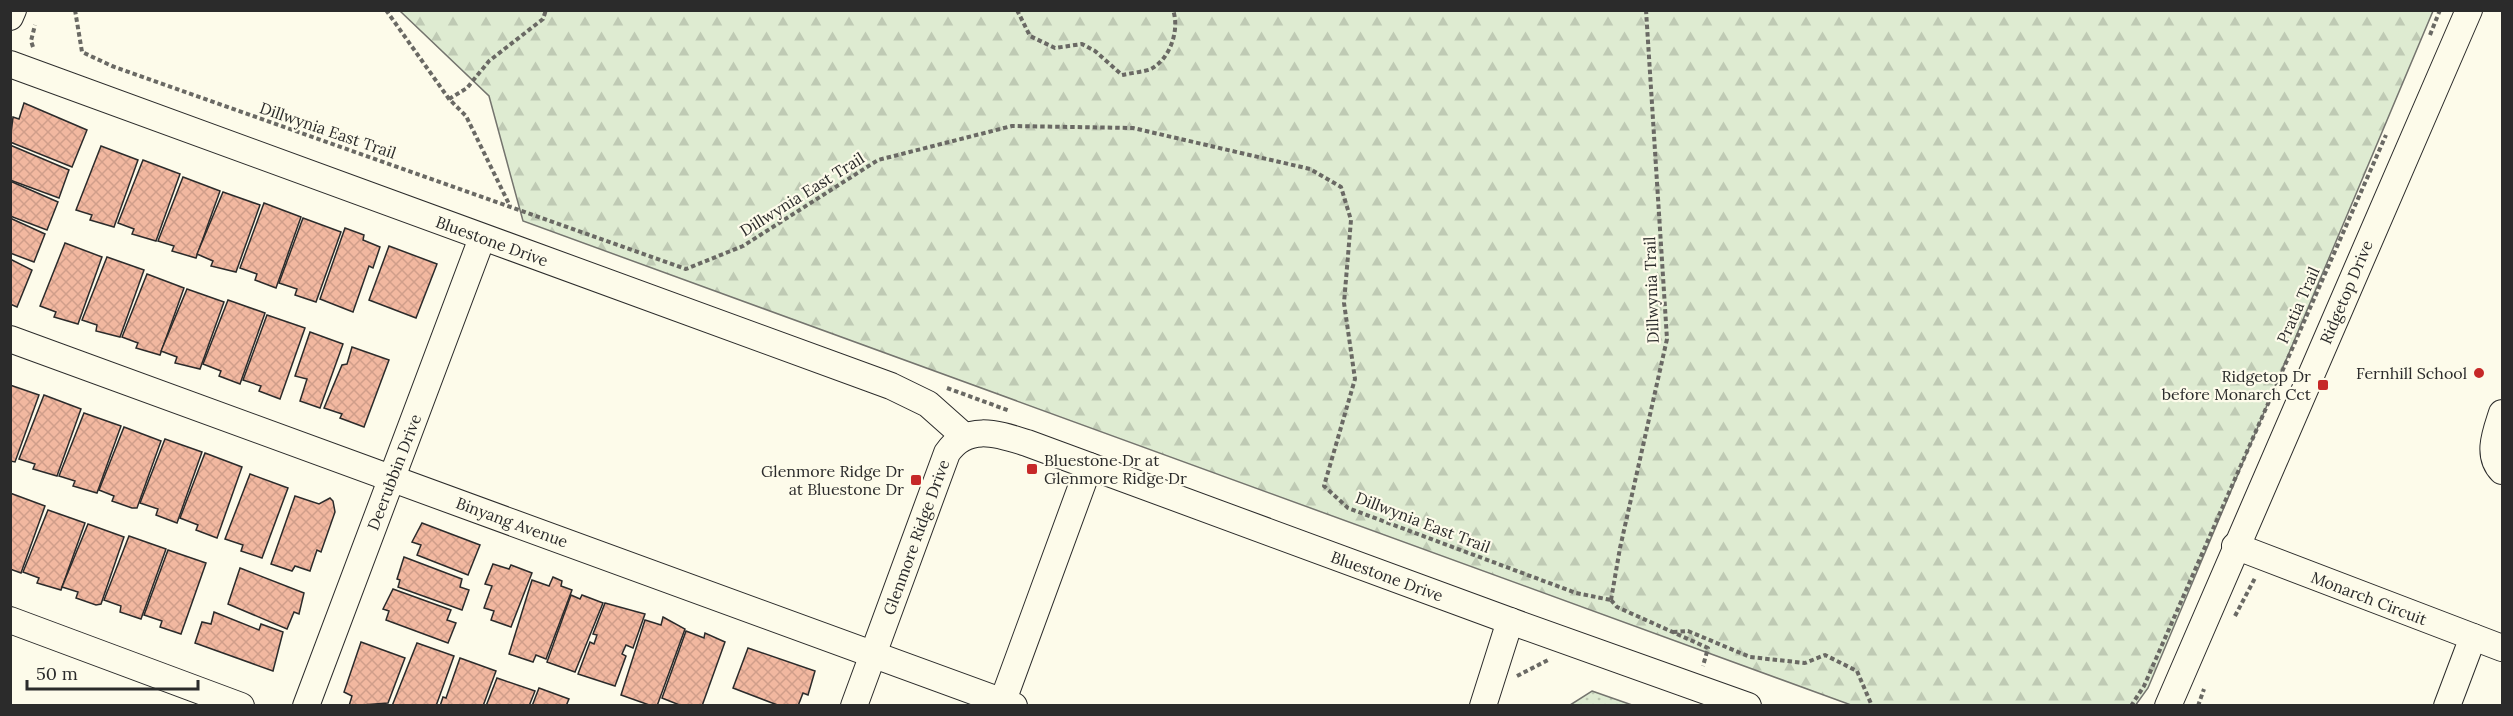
<svg xmlns="http://www.w3.org/2000/svg" width="2513" height="716" font-family="Lora,serif">
<defs>
<pattern id="green-dots" width="8" height="8" patternUnits="userSpaceOnUse" patternTransform="scale(1.5)"><rect width="8" height="8" fill="#deebd1"/><path d="M2 2h.1M6 6h.1" fill="none" stroke="#bfcab4" stroke-width="1.8" stroke-linecap="round"/></pattern>
<pattern id="forest-firs" width="22" height="20" patternUnits="userSpaceOnUse" patternTransform="scale(1.5)"><rect width="22" height="20" fill="#deebd1"/><path d="M5 1l3.5 6h-7zM16 11l3.5 6h-7z" fill="#bfcab4"/></pattern>
<pattern id="building-cross-hatch" width="8" height="8" patternUnits="userSpaceOnUse" patternTransform="scale(1.5)"><rect width="8" height="8" fill="#f2b8a0"/><path d="M0 0l8 8M0 8l8-8" fill="none" stroke="#d09e8a"/></pattern>
</defs>
<rect width="100%" height="100%" fill="#fdfbea"/>
<path fill="url(#green-dots)" stroke="#74746e" stroke-width="1.5" d="M1592 691 1632 705H1570Z"/>
<path fill="url(#forest-firs)" stroke="#74746e" stroke-width="1.5" d="M400 11H2433L2148 688 2135 706 1851 705 523 221 489 96Z"/>
<g fill="url(#building-cross-hatch)" stroke="#2b2b2b" stroke-width="1.5">
<path d="M24 103 87 130 72 167 10 142 13 117 19 119Z"/>
<path d="M10 145 69 170 59 198 10 180Z"/>
<path d="M101 146 138 160 114 227 90 220 92 215 76 210Z"/>
<path d="M143 160 180 174 156 241 132 234 134 229 118 223Z"/>
<path d="M183 177 220 191 196 258 172 251 174 246 158 241Z"/>
<path d="M10 181 58 202 47 230 10 216Z"/>
<path d="M223 192 260 205 236 272 211 266 213 261 197 254Z"/>
<path d="M264 203 301 217 276 288 255 280 257 274 240 268Z"/>
<path d="M10 218 45 234 34 262 10 253Z"/>
<path d="M303 218 341 232 316 302 295 295 297 289 279 283Z"/>
<path d="M345 228 364 235 363 240 380 247 373 268 369 266 353 312 320 299Z"/>
<path d="M65 243 102 257 78 324 54 317 56 312 40 306Z"/>
<path d="M389 246 437 264 416 318 369 300Z"/>
<path d="M107 257 144 270 120 337 96 331 97 325 82 320Z"/>
<path d="M10 259 32 270 17 307 10 304Z"/>
<path d="M147 274 184 288 160 355 136 348 138 343 122 337Z"/>
<path d="M187 289 224 302 200 369 175 363 177 357 161 351Z"/>
<path d="M228 300 265 313 240 384 219 376 221 371 203 364Z"/>
<path d="M267 315 305 328 280 399 259 391 261 386 243 380Z"/>
<path d="M310 332 343 344 320 408 300 401 307 379 295 376Z"/>
<path d="M352 347 389 360 364 427 340 418 342 414 324 408 342 365 347 364Z"/>
<path d="M10 385 39 395 15 462 10 461Z"/>
<path d="M44 395 81 409 57 476 33 469 35 464 19 459Z"/>
<path d="M84 413 121 426 97 493 73 486 75 481 59 476Z"/>
<path d="M124 427 161 441 137 508H132L112 501 114 496 99 490Z"/>
<path d="M165 439 202 452 177 523 156 515 158 509 140 503Z"/>
<path d="M205 453 242 467 217 538 196 530 198 525 180 518Z"/>
<path d="M250 474 288 488 262 558 241 551 243 545 225 539Z"/>
<path d="M10 493 45 506 21 573 10 569Z"/>
<path d="M295 496 319 504 330 498 333 501 335 512 321 552 317 550 310 571 295 566 292 571 271 564Z"/>
<path d="M48 510 85 523 61 590 37 583 39 578 23 572Z"/>
<path d="M422 523 480 545 468 575 417 555 421 545 412 542Z"/>
<path d="M88 524 124 537 101 604 96 605 76 598 78 592 62 587Z"/>
<path d="M129 536 166 549 141 619 120 612 121 606 104 600Z"/>
<path d="M168 550 206 563 181 634 160 627 162 621 144 615Z"/>
<path d="M404 557 462 579 460 587 469 590 462 610 398 587 400 580 397 579Z"/>
<path d="M493 564 509 569 511 565 532 573 511 627 491 620 494 611 484 608 492 586 485 584Z"/>
<path d="M240 568 304 593 299 614 294 612 287 629 228 604Z"/>
<path d="M553 577 562 581 561 586 572 590 546 659 536 655 533 662 509 654 532 580 549 586Z"/>
<path d="M393 589 451 610 447 620 456 623 448 643 386 620 389 611 383 609Z"/>
<path d="M571 595 580 599 582 595 603 603 575 672 547 662Z"/>
<path d="M605 603 645 614 633 648 626 645 622 654 626 656 615 686 578 674 590 642 594 644 597 635 593 634Z"/>
<path d="M214 612 259 630 261 624 283 632 273 671 195 643 202 622 211 624Z"/>
<path d="M663 617 685 629 657 706H652L621 695 645 620 661 625Z"/>
<path d="M686 631 704 638 705 633 725 642 702 706H682L662 698Z"/>
<path d="M361 642 405 658 388 703 349 706 352 696 344 692Z"/>
<path d="M417 643 454 656 436 706H392Z"/>
<path d="M748 648 815 671 808 695 803 693 798 706H780L733 688Z"/>
<path d="M460 658 496 671 483 706H440L443 697 446 698Z"/>
<path d="M497 678 535 691 529 706H486Z"/>
<path d="M539 688 569 699 566 706H532Z"/>
</g>
<g fill="none" stroke-linecap="round" stroke-linejoin="round">
<g stroke="#2b2b2b" stroke-width="28">
<g id="minor">
<path d="M10 17 13 10"/>
<path d="M10 64 891 386 928 404 964 436"/>
<path d="M10 339 1014 706"/>
<path d="M2502 413C2496 432 2486 455 2502 471"/>
<path d="M2235 546 2502 648"/>
<path d="M10 620 241 706"/>
<path d="M306 706 482 238"/>
<path d="M854 706 947 453C967 423 998 434 1027 443L1510 621 1748 706"/>
<path d="M1001 706 1089 466"/>
<path d="M1483 706 1510 621"/>
<path d="M2168 706 2469 10"/>
<path d="M2447 706 2473 637"/>
</g>
</g>
<g stroke="#6a6964" stroke-width="4" stroke-dasharray="4.5 3" stroke-linecap="butt">
<path d="M75 10 82 52 112 66 686 269 743 246 878 160 1012 126 1133 128 1310 169 1341 187 1351 220 1344 303 1355 379 1324 486 1348 508 1576 593 1611 600"/>
<path d="M386 10 449 99 466 116 510 206"/>
<path d="M1017 10 1030 36 1055 48 1082 44 1095 51 1122 75C1131 73 1143 72 1151 69 1170 59 1180 30 1173 10"/>
<path d="M2430 35 2440 10"/>
<path d="M33 47 31 41 35 25"/>
<path d="M449 99 467 88 489 61 543 19 546 10"/>
<path d="M947 388 1010 411"/>
<path d="M1611 600 1620 548 1667 339 1646 10"/>
<path d="M1611 600 1617 607 1708 648 1703 666"/>
<path d="M2235 616 2255 578"/>
<path d="M1673 632 1688 631 1750 657 1805 663 1825 655 1857 671 1872 706"/>
<path d="M1517 676 1548 660"/>
<path d="M2131 706 2144 686 2386 135"/>
<path d="M2198 706 2204 689"/>
</g>
<use href="#minor" stroke="#fdfbea" stroke-width="26"/>
</g>
<g fill="#c62828" stroke="#fdfbea" stroke-width="2">
<circle cx="2479" cy="373" r="6"/>
<rect x="2317" y="379" width="12" height="12" rx="3"/>
<rect x="1026" y="463" width="12" height="12" rx="3"/>
<rect x="910" y="474" width="12" height="12" rx="3"/>
</g>
<g text-anchor="middle" dominant-baseline="central" stroke-width="4.5" stroke-linejoin="round" paint-order="stroke">
<g font-size="16" fill="#2b2b2b" stroke="#fdfbea">
<text transform="translate(328 130) rotate(19)">Dillwynia East Trail</text>
<text transform="translate(802 194) rotate(-32)">Dillwynia East Trail</text>
<text transform="translate(492 241) rotate(20)">Bluestone Drive</text>
<text transform="translate(1651 290) rotate(-92)">Dillwynia Trail</text>
<text transform="translate(2346 292) rotate(-67)">Ridgetop Drive</text>
<text transform="translate(2298 305) rotate(-66)">Pratia Trail</text>
<text transform="translate(394 472) rotate(-69)">Deerubbin Drive</text>
<text transform="translate(512 522) rotate(20)">Binyang Avenue</text>
<text transform="translate(1423 522) rotate(21)">Dillwynia East Trail</text>
<text transform="translate(916 537) rotate(-70)">Glenmore Ridge Drive</text>
<text transform="translate(1387 576) rotate(20)">Bluestone Drive</text>
<text transform="translate(2369 598) rotate(21)">Monarch Circuit</text>
</g>
<g font-size="16" fill="#2b2b2b" stroke="#fdfbea" text-anchor="end">
<text x="2467" y="373">Fernhill School</text>
<text x="2311" y="376">Ridgetop Dr<tspan x="2311" dy="18">before Monarch Cct</tspan></text>
<text x="1044" y="460" text-anchor="start">Bluestone Dr at<tspan x="1044" dy="18">Glenmore Ridge Dr</tspan></text>
<text x="904" y="471">Glenmore Ridge Dr<tspan x="904" dy="18">at Bluestone Dr</tspan></text>
</g>
</g>
<rect width="2513" height="716" fill="none" stroke="#2b2b2b" stroke-width="24"/>
<path d="M27 680v9h171v-9" fill="none" stroke="#2b2b2b" stroke-width="3"/>
<text x="36" y="680" font-size="18" fill="#2b2b2b" stroke="#fdfbea" stroke-width="4.5" paint-order="stroke">50 m</text>
</svg>
